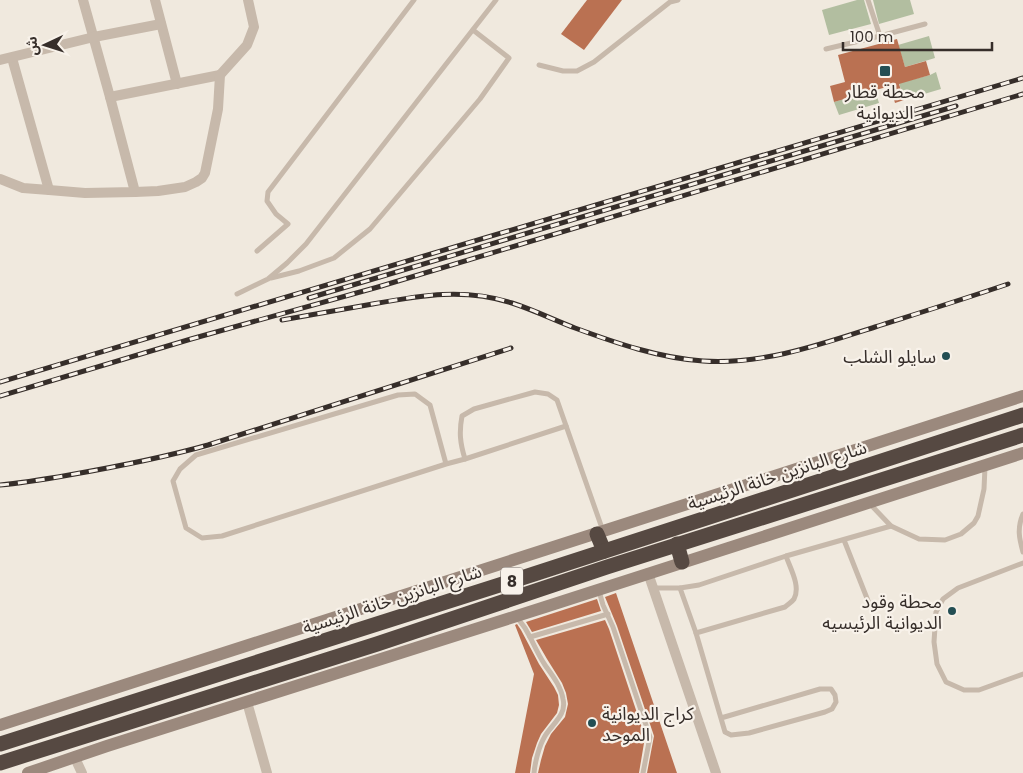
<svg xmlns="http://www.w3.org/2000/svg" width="1023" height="773" font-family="Poppins,'Noto Sans Arabic',sans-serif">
<rect width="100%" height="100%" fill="#f0e9de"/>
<g fill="#b2bea0">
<path d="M857 0H864L871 24 829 35 822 10Z"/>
<path d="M873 0H910L914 14 879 24Z"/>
<path d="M929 36 935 58 905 67 898 45Z"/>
<path d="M936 72 941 89 904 100 899 83 930 75Z"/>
<path d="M875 90 879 103 839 115 834 102Z"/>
</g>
<g fill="#ba7152">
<path d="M587 0H622L584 50 561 34Z"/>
<path d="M897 39 905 67 926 61 930 75 899 84 904 100 895 103 890 86 834 102 830 86 845 82 838 55Z"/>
<path d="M616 593 677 773H647L654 736 617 626 605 597Z"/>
<path d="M597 599 601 611 532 632 526 622Z"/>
<path d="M605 620 609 629 645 737 639 773H538L541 760 545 746 551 734 565 717 568 704 566 693 562 683 547 659 536 640Z"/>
<path d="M517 624 521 630 539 664 554 687 558 695 559 705 557 713 541 734 537 743 532 758 530 773H515L534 674 515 625Z"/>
</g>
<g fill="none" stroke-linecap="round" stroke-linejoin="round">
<g stroke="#c7b9ab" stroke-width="5">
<path d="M868 0 880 36 925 24"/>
<path d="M826 49 880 36"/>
<path d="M539 65 563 71H577L594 62 670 2 678 0"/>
<path d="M257 251 288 224 276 214 267 201 268 192 414 0"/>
<path d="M271 278 299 271 334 258 370 229 480 99 509 58 473 30"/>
<path d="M237 294 268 279 287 263 306 244 496 0"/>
<path d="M465 459 566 426"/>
<path d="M446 464 430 405 415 394 398 395 196 455 180 469 173 481 186 528 202 538 222 536 446 464 465 459C460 443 459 432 462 416L474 409 535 392 548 394 557 400 603 531"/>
<path d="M870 504 891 526 919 539 945 540 961 534 974 523 978 516 984 489 985 467"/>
<path d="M1023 514C1017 528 1019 538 1023 552"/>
<path d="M844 540 872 611"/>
<path d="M1023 563 958 588 943 599 936 612 934 642 937 664 946 682 964 690H979L1023 674"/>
<path d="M653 588H680L699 585 786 556 891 526"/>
<path d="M680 588 696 633 725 732 731 735 749 733 825 712 832 709 836 702 835 695 831 689H820L721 718"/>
<path d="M599 591 603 605 613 627 650 737 643 773"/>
<path d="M516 616 525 628 530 637 608 614"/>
<path d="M696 633 785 607C788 604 792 602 794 599 801 586 790 568 786 556"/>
<path d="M530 637C535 647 539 656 545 665 552 675 561 686 563 699 567 715 552 724 545 736 539 746 535 762 534 773"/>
</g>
<g stroke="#c7b9ab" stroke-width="10">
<path d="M83 0 110 97 135 192"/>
<path d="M155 0 177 84"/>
<path d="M12 58 49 190"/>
<path d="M0 60 94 37 161 24"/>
<path d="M110 97 220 75"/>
<path d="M0 179 23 188 49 190 85 193 135 192 158 191 185 187 196 182 202 178 205 173 218 109 220 75 247 45 254 27 248 0"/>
<path d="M648 573 716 773"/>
<path d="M247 702 267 773"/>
<path d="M75 758 82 773"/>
</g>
<g stroke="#9b897d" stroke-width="12">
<path d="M0 725 1023 396"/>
<path d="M28 773 107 746 545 607 1023 453"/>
</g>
<g stroke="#564942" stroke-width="15">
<path d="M597 534 604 551"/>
<path d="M677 544 682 562"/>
<path d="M0 744 534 574 1023 415"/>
<path d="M0 763 377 644 607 567 1023 435"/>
</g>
<g stroke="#362e2a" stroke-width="5">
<g id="rail">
<path d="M309 298 956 106"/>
<path d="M282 320C310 315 339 310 367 305 418 296 462 287 512 303 534 310 554 320 575 328 616 343 659 358 703 361 762 365 819 345 875 327 919 313 964 299 1008 284"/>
<path d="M0 382 1023 78"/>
<path d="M0 396 191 339 378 287 1023 94"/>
<path d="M0 485C23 483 46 479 69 475 115 467 162 458 208 445L511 348"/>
</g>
</g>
<use href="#rail" stroke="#f8f2ea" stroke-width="3" stroke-dasharray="9" stroke-linecap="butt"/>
</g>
<g fill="#234e53" stroke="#f8f2ea" stroke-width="2">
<rect x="879" y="65" width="12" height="12" rx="2.5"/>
<circle cx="946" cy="356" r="5"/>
<circle cx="952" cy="611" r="5"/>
<circle cx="592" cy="723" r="5"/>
</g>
<g text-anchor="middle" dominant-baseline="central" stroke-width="4.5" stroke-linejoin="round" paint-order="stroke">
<rect fill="#f8f2ea" stroke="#706964" stroke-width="1" x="501" y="567.5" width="22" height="27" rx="4"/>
<g font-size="16" font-weight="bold" fill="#362e2a">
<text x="512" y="581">8</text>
</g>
<g font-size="18" fill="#362e2a" stroke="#f8f2ea" text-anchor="end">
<text x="885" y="91" text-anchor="middle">محطة قطار<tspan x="885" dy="21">الديوانية</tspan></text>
<text x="936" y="356">سايلو الشلب</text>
<text x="942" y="601">محطة وقود<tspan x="942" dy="21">الديوانية الرئيسيه</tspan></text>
<text x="602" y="713" text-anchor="start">كراج الديوانية<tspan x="602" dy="21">الموحد</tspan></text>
</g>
<g font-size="18" fill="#362e2a" stroke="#f8f2ea">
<text transform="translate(777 475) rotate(-18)">شارع البانزين خانة الرئيسية</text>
<text transform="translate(392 599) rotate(-18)">شارع البانزين خانة الرئيسية</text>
</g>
</g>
<g transform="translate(45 45) rotate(266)" stroke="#f8f2ea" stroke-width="4" paint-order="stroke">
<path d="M0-4L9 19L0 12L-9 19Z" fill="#362e2a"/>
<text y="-8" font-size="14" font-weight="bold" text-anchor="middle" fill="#362e2a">ش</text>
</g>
<path d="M843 42v8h149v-8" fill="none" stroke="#362e2a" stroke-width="2.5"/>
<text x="850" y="42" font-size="15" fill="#362e2a" stroke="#f8f2ea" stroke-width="4" paint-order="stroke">100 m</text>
</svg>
